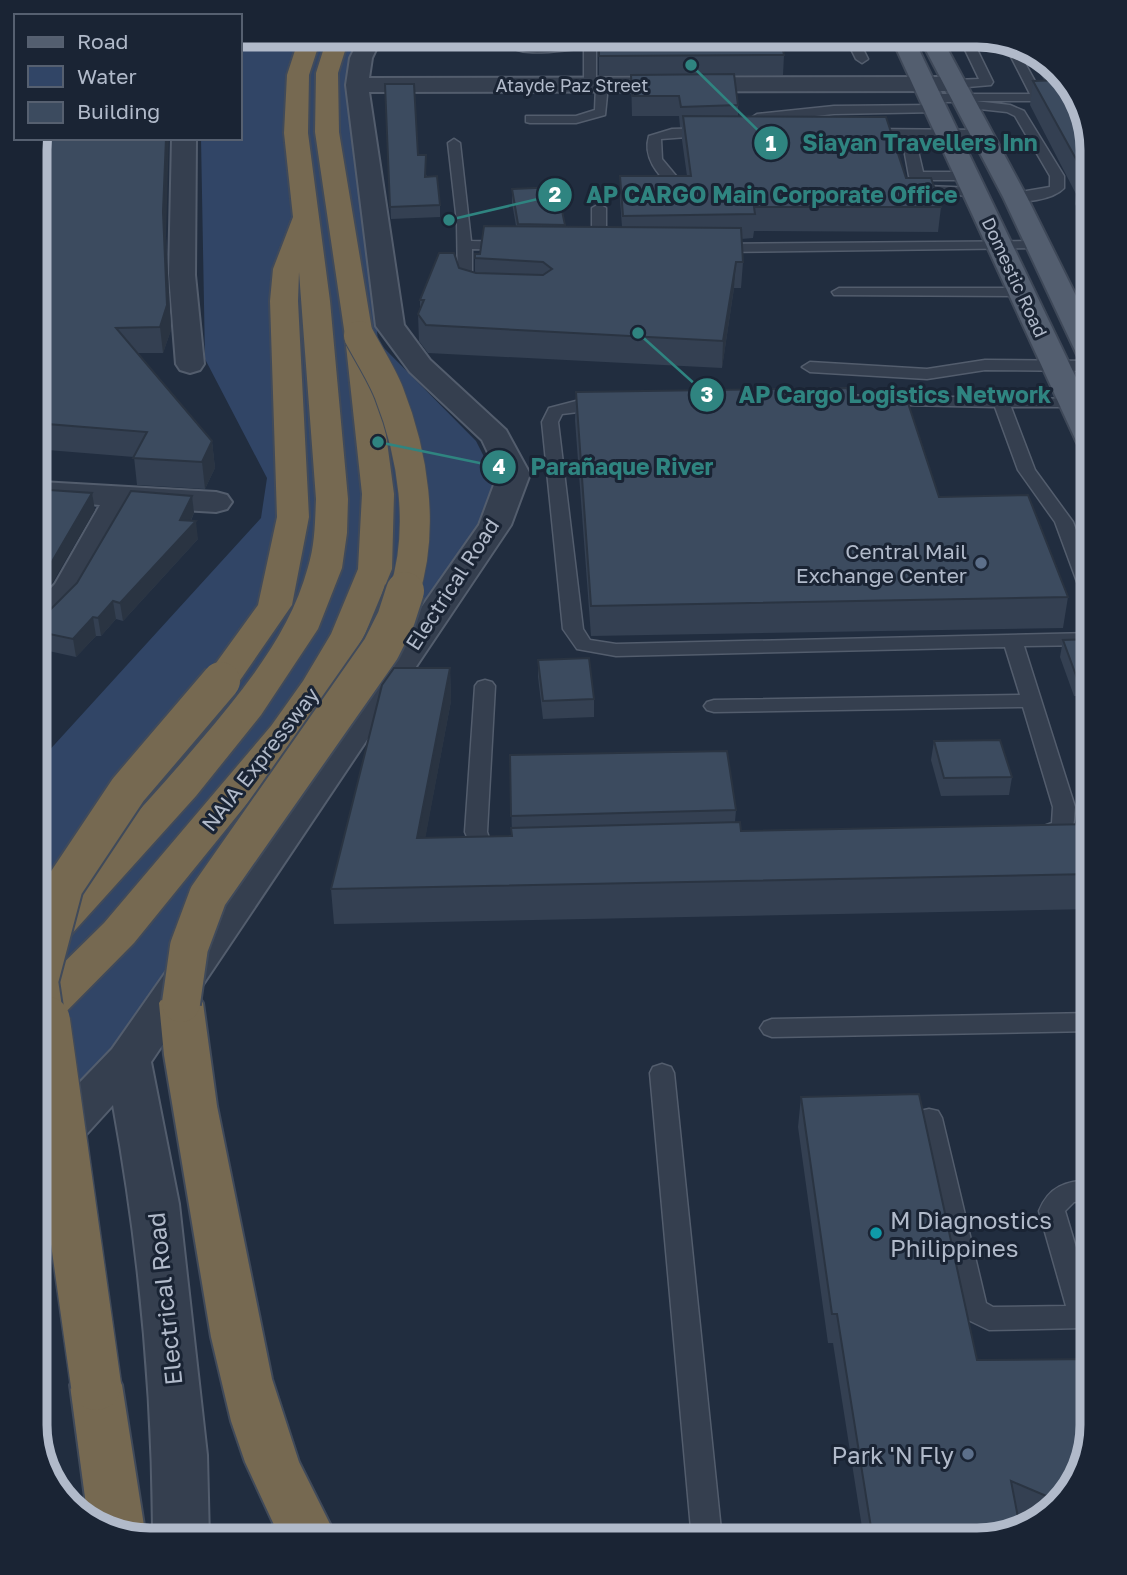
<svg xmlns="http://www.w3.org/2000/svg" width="1127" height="1575" font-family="'Golos Text',sans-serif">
<rect width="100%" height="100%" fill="#212d3f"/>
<path fill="#314566" d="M240 35H363L347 76 357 183 370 247 378 342 476 441 508 504 343 715 67 1112 35 1142V766L261 518 267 478 205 359 201 138H240Z"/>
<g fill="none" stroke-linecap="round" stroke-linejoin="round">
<g stroke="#535d6d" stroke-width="3">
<g id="lane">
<path d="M506 35H518L515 41C529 47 543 48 556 39L555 35H565L567 42H628L634 46 628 50 596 49V85L602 81 608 85 605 115 576 123H530L526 122V116H576L595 110 596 85 590 89 584 85V49C562 49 517 61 503 40Z"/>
<path d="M958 35H970L993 82 991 85 956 88 950 84 956 80 979 79Z"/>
<path d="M747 36 748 35 907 36 901 39H858L868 59 862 63 856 59 846 39H753Z"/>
<path d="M1003 41 1015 45 1042 94 1077 93V101H975L1010 105 1024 111 1064 176V188C1054 199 1020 206 1008 197L1015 193 1050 187V176L1015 116 1007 112 961 107 960 102H931L925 98 931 94H1030Z"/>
<path d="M935 105 941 109 939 112 834 114 757 122 751 118 757 114 834 106Z"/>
<path d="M709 128 714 129V135L661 139 662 159 687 189 680 193 675 192C660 176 642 159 649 136L672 129Z"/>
<path d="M864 129 986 130V136L981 137 915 138 923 172H968L975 176 968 180H925L927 186 975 188 982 192 975 196 916 193 909 176 902 138 859 136 858 133Z"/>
<path d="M454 139 460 143 471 241 508 242 515 246 508 250 472 249V285L481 292 474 296 462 293 458 285 457 222 448 143Z"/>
<path d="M599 204 606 208V247L599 251 592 247V208Z"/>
<path d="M1038 241 1045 245 1043 248 715 252 708 248 715 244Z"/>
<path d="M839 288H1022L1029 292 1022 296 834 295 832 292Z"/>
<path d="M985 360 1092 361V371L985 370 927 379 810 372 802 367 810 362 927 369Z"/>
<path d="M821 395 1079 399 1081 402 1073 407H1011L1035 470 1073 522 1092 573V604L1083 598 1055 522 1018 470 995 407 815 403 813 400Z"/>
<path d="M604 400 610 402 612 405 610 408 562 414 558 422 583 629 590 640 616 644 1092 633V645L1024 646 1075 807C1074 814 1075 825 1071 830 1063 839 1041 844 1031 841L1028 836 1031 831 1052 823 1053 807 1023 707 714 712 707 710 704 706 707 702 714 700 1020 695 1005 647 616 656 577 649 563 629 542 422 549 408 576 401Z"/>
<path d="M485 680 492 682 495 686 487 832 490 841 505 845 508 850 505 855 497 857 473 851 465 832 475 686 478 682Z"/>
<path d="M1092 1013V1031L772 1037 764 1034 760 1028 764 1022 772 1019Z"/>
<path d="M662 1064 671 1067 674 1073 722 1540H692L650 1073 653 1067Z"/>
<path d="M929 1109 938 1111 942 1118 986 1303 993 1307 1066 1306 1039 1211C1049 1186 1066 1181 1092 1180V1200L1074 1202 1065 1211 1092 1301V1325L1083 1328 989 1330 964 1318 916 1118 920 1111Z"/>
</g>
</g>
<g stroke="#535d6d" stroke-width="4">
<g id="street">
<path d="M361 35H383L372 58 369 78 954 77 962 79 965 84 962 89 954 91 369 92 404 325 430 360 506 430 530 474 511 525 151 1062 179 1204 207 1455 209 1540H153C153 1394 139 1248 113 1105L52 1172 35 1177V1129L112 1049 479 525 498 474 482 440 410 372 376 326 346 85 350 58Z"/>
<path d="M172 138H196L195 275 204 364 200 370 190 373 180 370 176 364 169 275Z"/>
<path d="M41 482 216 492 227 495 232 502 227 509 216 512 132 507C112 542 75 626 35 635V605L55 584 100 505 35 500V484Z"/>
</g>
</g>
<g stroke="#3e4858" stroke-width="4">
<g id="primary">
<path d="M890 35H912L1092 411V452L1081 449 1077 443Z"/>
<path d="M918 35H940L1027 197 1092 328V366L1082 363 1078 357 1003 197Z"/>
</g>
</g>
<g stroke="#404a5a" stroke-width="4">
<g id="highway">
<path d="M300 35H322L309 75 308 133 330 301 348 499 347 533 342 568 318 629 261 715 196 796 59 948 44 952 35 950V921C91 862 147 804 200 741 243 690 290 634 308 567 315 545 315 522 316 499L299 272 298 301 309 517 292 605 234 689 221 692 208 689 203 681 258 605 277 517 270 301 273 269 293 217 284 133 287 75Z"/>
<path d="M328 35H350L338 73 339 132 373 336 394 494 392 569 365 634 338 683 297 742 134 943 50 1028 35 1033V991L104 923 271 726 303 681 331 634 358 569 362 494 345 336 315 132 316 73Z"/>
<path d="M181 988 196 992 203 1003 217 1106 272 1379 299 1462 338 1540H281L245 1462 231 1421 211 1337 164 1055 159 1003 166 992Z"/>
<path d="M96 1363 114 1369 122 1385 145 1532 141 1539 92 1524 88 1520 70 1385 78 1369Z"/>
</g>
</g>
<use href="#lane" fill="#353f4f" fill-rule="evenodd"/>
<use href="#street" fill="#353f4f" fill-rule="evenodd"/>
<use href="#primary" fill="#535e6f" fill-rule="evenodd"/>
<use href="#highway" fill="#766951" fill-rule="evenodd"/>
<g stroke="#404a5a" stroke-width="32" stroke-linecap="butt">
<path id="highway-bridge-far2" d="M359 336C369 355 381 373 389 393 413 454 425 529 404 593"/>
</g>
<g stroke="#404a5a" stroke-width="42" stroke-linecap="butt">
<g id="highway-bridge-far1">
<path d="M181 1003 189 947 208 896 381 649 396 619 405 591"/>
<path d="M45 1022 39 981 64 886 128 790 221 681"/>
</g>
</g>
<g stroke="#404a5a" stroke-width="53" stroke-linecap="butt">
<path id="highway-bridge" d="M45 1021 96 1385"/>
</g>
<use href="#highway-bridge-far2" stroke="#766951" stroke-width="30"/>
<use href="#highway-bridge-far1" stroke="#766951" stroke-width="38"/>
<use href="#highway-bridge" stroke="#766951" stroke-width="50"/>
</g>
<g fill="#344052">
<path d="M592 35H780L784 55 783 75H734L738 105V117L906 178 941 207 938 232 754 231 753 238 741 239 743 262 741 288H734L722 368 428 353 419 341 418 314 420 308V300L459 268 475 273V254H480L516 226 512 203V189L557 187 565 227H622L620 200V176H687L682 140V127H680L679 116H632L631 75H599V39H592Z"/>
<path d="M1025 48 1035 51 1076 92 1092 150V235L1075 204 1076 194 1030 105 1033 81 1044 80Z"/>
<path d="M385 84 440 205V217L391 219Z"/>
<path d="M35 143 166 236 171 330 163 353H138L212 441 215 468 205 489 137 485 134 457 35 449Z"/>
<path d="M576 392 852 403 939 497 1068 597 1063 628 591 636 575 420Z"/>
<path d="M192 496 194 513 191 521 198 539 123 621 116 619 101 636H96L76 657 35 648V618L48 612Z"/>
<path d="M1092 639V696H1074L1060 657 1063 640Z"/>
<path d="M538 660 594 699V717L543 719 538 677Z"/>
<path d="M450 668 451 701 425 838 512 836 510 755 736 810 735 822 741 831 1092 824V909L334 924 331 889Z"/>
<path d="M934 741 1012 777 1009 795 941 796 931 760Z"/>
<path d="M801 1097 977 1360 1076 1483 1035 1524 1018 1516 977 1540H864L833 1343H828L798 1127Z"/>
</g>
<g fill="#2a3442">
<path d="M166 138H169L166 236 171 330 163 353 160 327Z"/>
<path d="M736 262 734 288 722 368 723 341Z"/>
<path d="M212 441 215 468 205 489 202 462Z"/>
<path d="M92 493 95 510 53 582 35 601V579Z"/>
<path d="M192 496 194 513 185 533 196 521 198 539 123 621 120 603 180 520Z"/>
<path d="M113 601 116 619 101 636 98 618Z"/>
<path d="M93 617 96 636 76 657 73 639Z"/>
<path d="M450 668 451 701 419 872 417 838Z"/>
<path d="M35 1325 38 1336 35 1346Z"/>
</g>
<g fill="#3c4b5f" stroke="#2a3442" stroke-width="2">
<path d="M599 35H780L784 55 599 56Z"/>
<path d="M734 74 738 105 681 107 679 96H632L631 75Z"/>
<path d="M1063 80 1076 92 1092 150V201L1079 177H1086L1033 81Z"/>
<path d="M385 84H414L418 155H426L425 177 437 176 440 205 390 207Z"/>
<path d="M683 116 886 117 906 178H931L941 207H754L755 214 623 216 620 176H691Z"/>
<path d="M37 138H166L163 212 167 305 160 327 116 328 212 441 202 462 133 458 147 432 35 423V143Z"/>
<path d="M557 187 565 225 518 224 512 189Z"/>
<path d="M484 226 741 228 743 262H736L723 341 426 325 418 314 424 300H420L439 253H454L459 268 476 273 543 275 552 269 543 262 475 258V254H480Z"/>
<path d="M847 388 852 403H908L939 497 1028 495 1068 597 591 606 576 392Z"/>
<path d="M35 489 92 493 50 565 35 579Z"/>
<path d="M131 491 192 496 180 520 196 521 120 603 113 601 98 618 93 617 73 639 35 631V618L48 612 77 583Z"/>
<path d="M1092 639V678H1077L1063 640Z"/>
<path d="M589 658 594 699 543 701 538 660Z"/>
<path d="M394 668H450L417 838 512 836 511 828 740 822 741 831 1092 824V874L331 889 382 685Z"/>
<path d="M1000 740 1012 777 944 778 934 741Z"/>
<path d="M727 751 736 810 511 816 510 755Z"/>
<path d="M919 1094 977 1360 1092 1359V1425L1076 1483 1058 1501 1011 1481 1020 1528 977 1540H873L837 1314H832L801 1097Z"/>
</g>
<g fill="#5c6f8a" stroke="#1a2434" stroke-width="2.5">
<circle cx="981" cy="563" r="7"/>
<circle cx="968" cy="1454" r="7"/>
</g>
<circle fill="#0f9aa8" stroke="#1a2434" stroke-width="2.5" cx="876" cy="1233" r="7"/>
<g text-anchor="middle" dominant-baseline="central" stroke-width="6" stroke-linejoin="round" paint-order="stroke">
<g font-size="18" fill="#b1baca" stroke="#1a2434">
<text x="572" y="85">Atayde Paz Street</text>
<text transform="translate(1015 277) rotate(65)">Domestic Road</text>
</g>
<g font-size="21" fill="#b1baca" stroke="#1a2434" text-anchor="end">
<text x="967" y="551">Central Mail<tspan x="967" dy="24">Exchange Center</tspan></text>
</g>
<g font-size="21" fill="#b1baca" stroke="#1a2434">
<text transform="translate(452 584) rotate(-57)">Electrical Road</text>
<text transform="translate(260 759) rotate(-52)">NAIA Expressway</text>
</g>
<g font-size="24" fill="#b1baca" stroke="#1a2434" text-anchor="start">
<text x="890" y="1219">M Diagnostics<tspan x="890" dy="28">Philippines</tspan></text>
<text x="954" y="1454" text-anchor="end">Park 'N Fly</text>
</g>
<g font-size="24" fill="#b1baca" stroke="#1a2434">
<text transform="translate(164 1299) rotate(-96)">Electrical Road</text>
</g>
</g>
<path d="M0 0H1127V1575H0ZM150 47H977A103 103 0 0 1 1080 150V1425A103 103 0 0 1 977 1528H150A103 103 0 0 1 47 1425V150A103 103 0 0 1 150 47Z" fill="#1a2434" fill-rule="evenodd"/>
<path fill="none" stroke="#b1baca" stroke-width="9" d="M150 47H977A103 103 0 0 1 1080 150V1425A103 103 0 0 1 977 1528H150A103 103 0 0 1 47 1425V150A103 103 0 0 1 150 47Z"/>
<path fill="none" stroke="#2f8480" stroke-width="2.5" d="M691 65L771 143M449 220L555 195M638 333L707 395M378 442L499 467"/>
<g fill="#2f8480" stroke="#1a2434" stroke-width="2.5">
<circle cx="691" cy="65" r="7"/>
<circle cx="449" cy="220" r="7"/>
<circle cx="638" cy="333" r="7"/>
<circle cx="378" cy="442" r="7"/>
<circle cx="771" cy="143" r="18"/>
<circle cx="555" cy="195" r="18"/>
<circle cx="707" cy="395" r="18"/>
<circle cx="499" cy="467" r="18"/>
</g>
<g font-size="21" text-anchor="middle" font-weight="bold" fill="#fff">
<text x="771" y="151">1</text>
<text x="555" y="202">2</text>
<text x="707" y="402">3</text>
<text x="499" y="474">4</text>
</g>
<g font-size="23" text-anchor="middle" font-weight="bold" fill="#2f8480" stroke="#1a2434" stroke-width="6" stroke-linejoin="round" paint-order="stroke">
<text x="920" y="151">Siayan Travellers Inn</text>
<text x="772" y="203">AP CARGO Main Corporate Office</text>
<text x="895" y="403">AP Cargo Logistics Network</text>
<text x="622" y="475">Parañaque River</text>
</g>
<rect x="14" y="14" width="228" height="126" fill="#1a2434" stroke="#566070" stroke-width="2"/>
<rect x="28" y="37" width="35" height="10" fill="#535e6f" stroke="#566070" stroke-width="2"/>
<text x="77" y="49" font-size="21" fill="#b1baca">Road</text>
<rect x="28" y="66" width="35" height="21" fill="#314566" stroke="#566070" stroke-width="2"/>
<text x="77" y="84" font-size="21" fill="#b1baca">Water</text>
<rect x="28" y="102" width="35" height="21" fill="#3c4b5f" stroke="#566070" stroke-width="2"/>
<text x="77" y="119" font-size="21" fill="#b1baca">Building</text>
</svg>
